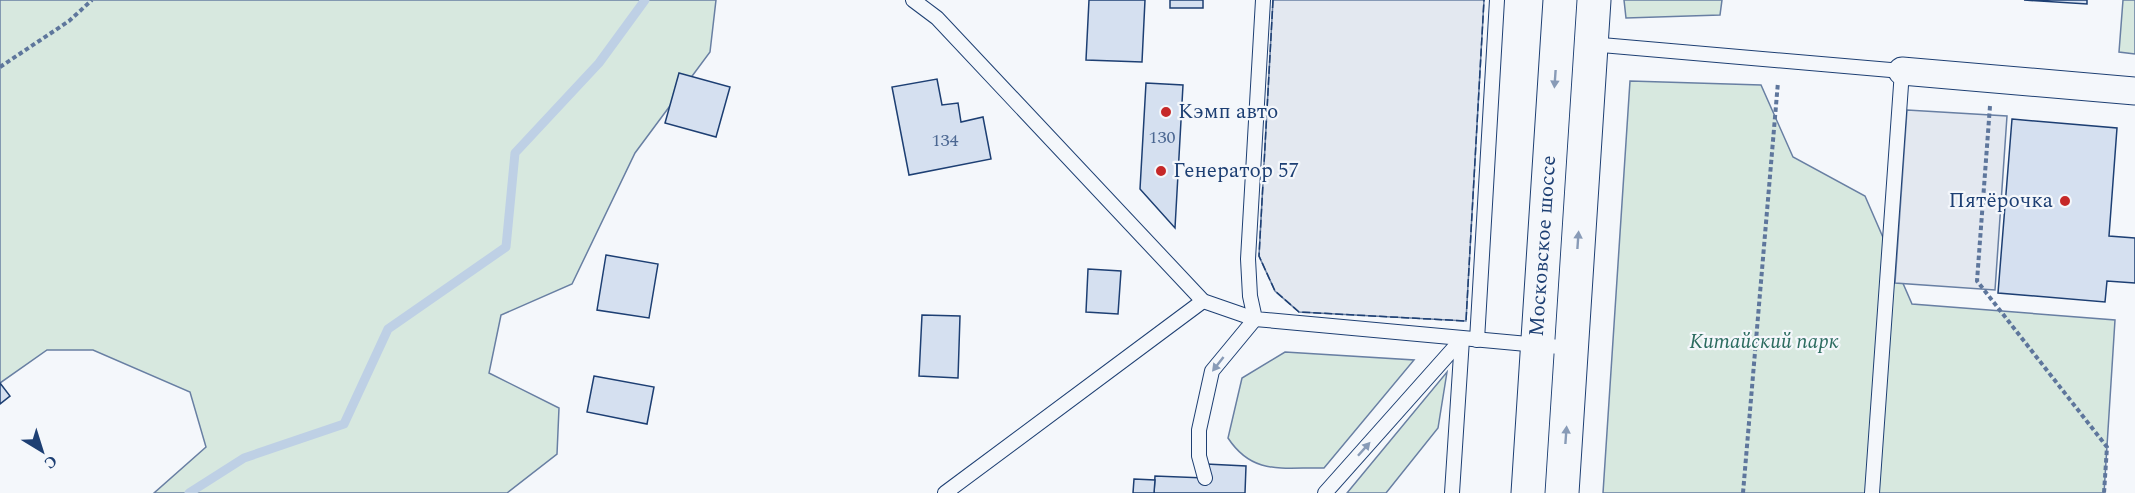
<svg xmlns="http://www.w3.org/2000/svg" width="2135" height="493" font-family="Spectral,serif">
<rect width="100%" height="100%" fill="#f4f7fb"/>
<g fill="#d7e8df" stroke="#687fa3" stroke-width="1.5">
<path d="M0 0H716L710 52 635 153 572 284 501 315 489 373 559 408 557 454 507 493H154L206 447 190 392 93 350H47L0 383Z"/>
<path d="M1624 0H1722L1720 15 1626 18Z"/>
<path d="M2123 0H2135V54L2119 52Z"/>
<path d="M1630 81 1761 85 1793 157 1865 196 1912 304 2115 320 2104 493H1603Z"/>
<path d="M1285 352 1414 360 1324 468C1283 467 1253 476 1228 438L1242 378Z"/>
<path d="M1447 372 1438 428 1386 493H1347Z"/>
</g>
<g fill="#e3e8f0" stroke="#687fa3" stroke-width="1.5">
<path d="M1273 0H1484L1466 321 1299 312 1275 291 1259 256Z"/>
<path d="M1907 110 2007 116 1995 290 1895 283Z"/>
</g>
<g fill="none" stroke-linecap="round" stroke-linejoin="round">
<path stroke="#bed0e5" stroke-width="9" d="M189 493 244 458 344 424 388 329 506 247 515 153 599 63 645 0"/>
</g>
<g fill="#d5e0f0" stroke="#1d3f73" stroke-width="1.5">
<path d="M1089 0H1145L1142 62 1086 60Z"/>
<rect x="1170" y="0" width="33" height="8"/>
<path d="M2024 0H2087V4Z"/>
<path d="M679 73 730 87 716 137 665 123Z"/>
<path d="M937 79 942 105 958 103 961 122 983 117 991 159 909 175 892 87Z"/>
<path d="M1146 83 1183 85 1175 228 1140 189Z"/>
<path d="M2012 119 2117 128 2109 236 2135 238V283L2107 281 2105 302 1998 293Z"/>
<path d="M606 255 658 264 649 318 597 310Z"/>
<path d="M1088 269 1121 271 1118 314 1086 312Z"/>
<path d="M922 315 960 316 958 378 919 376Z"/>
<path d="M594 376 654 387 647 424 587 412Z"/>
<path d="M0 383 10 396 0 404Z"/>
<path d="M1206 464 1246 466 1245 493H1154L1155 476 1205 478Z"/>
<path d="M1134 479 1155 480 1154 493H1133Z"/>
</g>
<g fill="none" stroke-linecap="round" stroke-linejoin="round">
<g stroke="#1d3f73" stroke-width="16">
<g id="service">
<path d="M913 0 937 18 1203 301 1255 319 1212 371 1199 430V456L1205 478"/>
<path d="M1263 0 1248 259 1250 296 1255 319 1571 348"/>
<path d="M1590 44 1902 71 1872 493"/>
<path d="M1477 340 1497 0"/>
<path d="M945 493 1203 301"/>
<path d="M1325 493 1462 339"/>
<path d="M1452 493 1462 339"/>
</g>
</g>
<g stroke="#1d3f73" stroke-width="29">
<path id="minor" d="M1902 71 2135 91"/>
</g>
<g stroke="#1d3f73" stroke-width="35">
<g id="primary">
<path d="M1528 493 1560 0"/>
<path d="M1562 493 1594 0"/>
</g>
</g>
<g stroke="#5e769c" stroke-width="4" stroke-dasharray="4.5 3" stroke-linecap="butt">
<path d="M0 67 69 21 92 0"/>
<path d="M1990 106 1977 281 2107 447 2104 493"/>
<path d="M1743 493 1778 82"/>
</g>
<use href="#service" stroke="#f4f7fb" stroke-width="14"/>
<use href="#minor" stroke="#f4f7fb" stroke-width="27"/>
<use href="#primary" stroke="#f4f7fb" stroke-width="33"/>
<path stroke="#1d3f73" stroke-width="1.5" stroke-dasharray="8 3" stroke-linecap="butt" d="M1273 0 1259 256 1275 291 1299 312 1466 321 1484 0"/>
</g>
<defs><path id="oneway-solid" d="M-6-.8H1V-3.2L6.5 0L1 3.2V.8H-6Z" transform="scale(1.5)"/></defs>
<g fill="#889bb7">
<use href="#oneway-solid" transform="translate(1555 79) rotate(94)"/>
<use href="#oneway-solid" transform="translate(1578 240) rotate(-86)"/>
<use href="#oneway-solid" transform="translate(1218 364) rotate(128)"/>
<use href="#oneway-solid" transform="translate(1566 435) rotate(-86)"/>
<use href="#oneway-solid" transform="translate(1364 449) rotate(-48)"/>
</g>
<g fill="#c62828" stroke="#f4f7fb" stroke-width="2">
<circle cx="1166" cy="112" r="6"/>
<circle cx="1161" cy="171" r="6"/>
<circle cx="2065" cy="201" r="6"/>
</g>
<g text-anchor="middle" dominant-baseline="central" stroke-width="4.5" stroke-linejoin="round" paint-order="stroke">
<g font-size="18" fill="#4b6792">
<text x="1162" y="137">130</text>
<text x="945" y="140">134</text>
</g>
<g font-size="21" fill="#1d3f73" stroke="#f4f7fb" text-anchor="start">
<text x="1178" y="112">Кэмп авто</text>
<text x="1173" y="171">Генератор 57</text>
<text x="2053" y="201" text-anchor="end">Пятёрочка</text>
</g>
<g font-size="21" fill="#1d3f73" stroke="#f4f7fb">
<text transform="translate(1543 246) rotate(-86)">Московское шоссе</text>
</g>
<g font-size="21" font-style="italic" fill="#2c6c60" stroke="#f4f7fb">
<text x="1764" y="342">Китайский парк</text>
</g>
</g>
<g transform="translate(42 451) rotate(142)" stroke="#f4f7fb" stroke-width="4.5" paint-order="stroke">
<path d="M0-4.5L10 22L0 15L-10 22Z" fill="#1d3f73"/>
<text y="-9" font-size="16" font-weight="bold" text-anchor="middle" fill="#1d3f73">С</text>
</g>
</svg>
